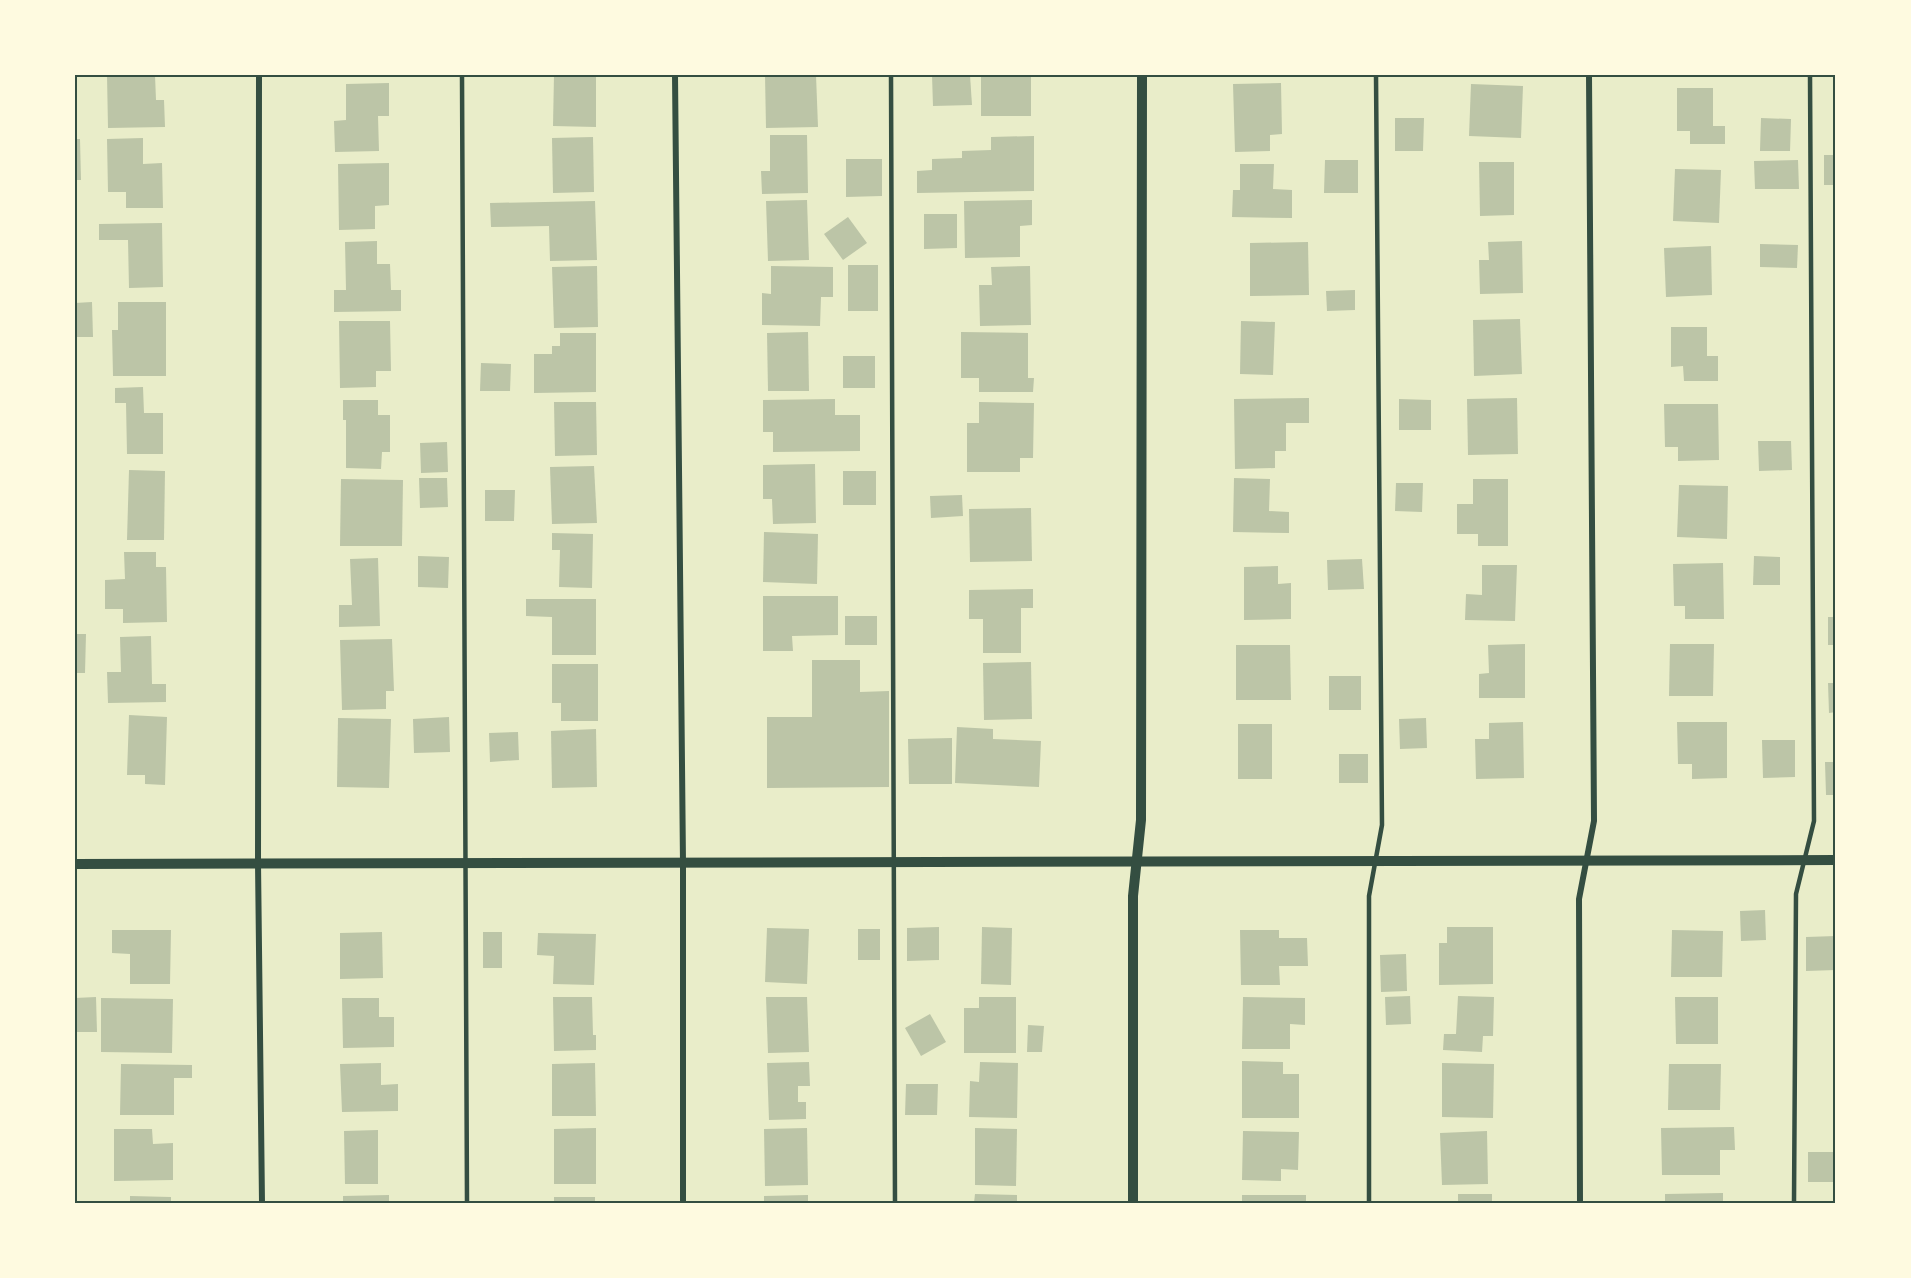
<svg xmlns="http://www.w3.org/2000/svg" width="1911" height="1278" font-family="'IBM Plex Sans',sans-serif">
<rect width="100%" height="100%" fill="#e9edc9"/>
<g fill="#bcc5a7">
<path d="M107 75H155L156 100H164L165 127 108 128Z"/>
<path d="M554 75H596V127L553 126Z"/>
<path d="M765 75H816L818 127 766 128Z"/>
<path d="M932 75H970L972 105 933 106Z"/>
<rect x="981" y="75" width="50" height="41"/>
<path d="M389 83V116H378L379 151 335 152 334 121 346 120V84Z"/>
<path d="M1281 83 1282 134 1270 135V151L1235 152 1233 84Z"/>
<path d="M1471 84 1523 86 1521 138 1469 136Z"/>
<path d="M1677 88H1713V126H1725V144H1690V131H1677Z"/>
<path d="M1395 118H1424L1423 151H1395Z"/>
<path d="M1761 118 1791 119 1790 151H1760Z"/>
<path d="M770 135H807L808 193 762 194 761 171H770Z"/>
<path d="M1034 136V191L917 193V171L932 170V159L962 158V151L991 150V137Z"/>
<path d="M593 137 594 192 553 193 552 138Z"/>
<path d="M143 138V164L162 163 163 208H126V192H108L107 139Z"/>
<path d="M75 139H80L81 180H75Z"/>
<rect x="1824" y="155" width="12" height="30"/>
<path d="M846 159H882V196L846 197Z"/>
<path d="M1325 160H1358V193H1324Z"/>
<path d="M1798 160 1799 189H1755L1754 161Z"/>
<path d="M1479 162H1514V215L1480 216Z"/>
<path d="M389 163V205L375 206V229L339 230 338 164Z"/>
<path d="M1240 164H1274L1273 189 1292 190V218L1232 217 1233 190H1240Z"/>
<path d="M1675 169 1721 170 1719 223 1673 221Z"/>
<path d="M807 200 809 260 768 261 766 201Z"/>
<path d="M1032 200V225L1020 226V257L965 258 964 201Z"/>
<path d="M595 201 597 260 550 261 549 226 491 227 490 203Z"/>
<path d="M924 214H957V248L924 249Z"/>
<path d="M848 217 867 243 843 260 824 234Z"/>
<path d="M162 223 163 287 129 288 128 240H99V224Z"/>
<path d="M377 241V264H390L391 290H401V311L334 312V290H346L345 242Z"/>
<path d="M1522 241 1523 293 1480 294 1479 260H1489L1488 242Z"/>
<path d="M1308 242 1309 295 1250 296V243Z"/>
<path d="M1760 244 1798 245 1797 268 1760 267Z"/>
<path d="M1711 246 1712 295 1666 297 1664 248Z"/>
<rect x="848" y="265" width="30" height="46"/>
<path d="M597 266 598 327 554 328 552 267Z"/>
<path d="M771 266 833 267V297H821L820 326 762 325V293L771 294Z"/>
<path d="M1030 266 1031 325 980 326 979 285H992L991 267Z"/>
<path d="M1355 290V310L1327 311 1326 291Z"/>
<path d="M92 302 93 337H75V303Z"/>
<path d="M118 302H166V376H113L112 330H118Z"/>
<path d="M1520 319 1522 374 1474 376 1473 320Z"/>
<path d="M339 321H390L391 371H376V387L340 388Z"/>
<path d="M1241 321 1275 322 1273 375 1240 374Z"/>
<path d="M1671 327H1707V356H1718V381H1684L1683 366 1671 367Z"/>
<path d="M808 332 809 391H768L767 333Z"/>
<path d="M961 332 1028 333V378H1034L1033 392H979V378H961Z"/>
<path d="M560 333H596V392L534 393V354H552V346H560Z"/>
<rect x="843" y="356" width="32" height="32"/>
<path d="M481 363 511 364 510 391H480Z"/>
<path d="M143 387 144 413H163V454H127L126 403H115V388Z"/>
<path d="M1309 398V423H1286V451H1275V468L1235 469 1234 399Z"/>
<path d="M1517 398 1518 454 1468 455 1467 399Z"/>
<path d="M835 399V415H860V451L773 452V432H763V400Z"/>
<path d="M1399 399 1431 400V430H1399Z"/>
<path d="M343 400H378V415H390V452H382L381 469 346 468V420H343Z"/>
<path d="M554 402H596L597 455 555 456Z"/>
<path d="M979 402 1034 403 1033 458H1020V472H967V423H979Z"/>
<path d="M1664 404H1718L1719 460 1678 461V447H1665Z"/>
<path d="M1758 441H1791L1792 470 1759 471Z"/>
<path d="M447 442 448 472 421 473 420 443Z"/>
<path d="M815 464 816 523 773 524 772 499H763V465Z"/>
<path d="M594 466 597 523 552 524 550 467Z"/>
<path d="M129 470 165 471 164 540H127Z"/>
<rect x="843" y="471" width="33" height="34"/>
<path d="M419 478H447L448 507 420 508Z"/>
<path d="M1234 478 1270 479 1269 511 1289 512V533L1233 532Z"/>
<path d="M341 479 403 480 402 546H340Z"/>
<path d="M1473 479H1508V546H1478V534H1457V504H1473Z"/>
<path d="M1396 483H1423L1422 512 1395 511Z"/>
<path d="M1679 485 1728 486 1727 539 1677 537Z"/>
<path d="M485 490H515L514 521H485Z"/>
<path d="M962 495 963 516 931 518 930 496Z"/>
<path d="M1031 508 1032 561 970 562 969 509Z"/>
<path d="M764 532 818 534 817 584 763 582Z"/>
<path d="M552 533 593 534 592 588 559 587 560 550H552Z"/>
<path d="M124 552H156V567H166L167 622 123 623V609H105V580L125 579Z"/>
<path d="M418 556 449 557 448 588 418 587Z"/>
<path d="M1754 556 1780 557V585H1753Z"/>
<path d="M378 558 380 626 339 627V605H352L350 559Z"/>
<path d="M1362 559 1364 589 1328 590 1327 560Z"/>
<path d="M1723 563 1724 619H1685V606H1674L1673 564Z"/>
<path d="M1482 565H1517L1515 621 1465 620 1466 594 1482 595Z"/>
<path d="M1278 566V584L1291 583V619L1244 620V567Z"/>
<path d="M1033 589V608H1021V653H983V619H969V590Z"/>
<path d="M763 596H838V635L792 636 793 651H763Z"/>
<path d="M526 599H596V655H552V617L526 616Z"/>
<rect x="845" y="616" width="32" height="29"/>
<rect x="1828" y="617" width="8" height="28"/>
<path d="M75 634H86L85 673H75Z"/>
<path d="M151 636 152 684H166V702L108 703 107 672H121L120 637Z"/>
<path d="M392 639 394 691H386V709L342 710 340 640Z"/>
<path d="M1525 644V698H1479V674L1489 673 1488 645Z"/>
<path d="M1670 644H1714L1713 696H1669Z"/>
<path d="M1236 645H1290L1291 700H1236Z"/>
<path d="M812 660H860V692L889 691V787L767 788V717H812Z"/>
<path d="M1031 662 1032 719 984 720 983 663Z"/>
<path d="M552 664H598V721H561V703H552Z"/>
<rect x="1329" y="676" width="32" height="34"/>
<path d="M1828 683H1836V712L1829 713Z"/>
<path d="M129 715 167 717 165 785 145 784V775H127Z"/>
<path d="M449 717 450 752 414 753 413 719Z"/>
<path d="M338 718 391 719 389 788 337 787Z"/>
<path d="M1426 718 1427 748 1400 749 1399 719Z"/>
<path d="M1523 722 1524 778 1476 779 1475 739H1489V723Z"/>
<path d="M1677 722H1727V778L1692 779V764H1678Z"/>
<rect x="1238" y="724" width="34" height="55"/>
<path d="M957 727 993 729V739L1041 741 1039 787 955 783Z"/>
<path d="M596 729 597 787 552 788 551 731Z"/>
<path d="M518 732 519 760 490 762 489 733Z"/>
<path d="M952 738V784H909L908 739Z"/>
<path d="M1762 740H1795V777L1763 778Z"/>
<rect x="1339" y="754" width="29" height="29"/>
<path d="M1825 762H1836V795H1826Z"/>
<path d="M1765 910 1766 940 1741 941 1740 911Z"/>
<path d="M939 927V960L907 961V928Z"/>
<path d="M982 927 1012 928 1011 985 981 984Z"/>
<path d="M1447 927H1493V984L1439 985V943H1447Z"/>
<path d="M767 928 809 929 807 984 765 982Z"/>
<rect x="858" y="929" width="22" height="31"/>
<path d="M112 930H171L170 984H130V954L112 953Z"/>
<path d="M1240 930H1279V938H1307L1308 966H1279L1280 985H1241Z"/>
<path d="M1672 930 1723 931 1722 977H1671Z"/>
<path d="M382 932 383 978 340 979V933Z"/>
<rect x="483" y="932" width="19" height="36"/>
<path d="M538 933 596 934 594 985 553 984 554 956 537 955Z"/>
<path d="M1836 936V970L1806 971V937Z"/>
<path d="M1406 954 1407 991 1381 992 1380 955Z"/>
<path d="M1410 996 1411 1024 1386 1025 1385 997Z"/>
<path d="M1458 996 1494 997 1493 1036H1483L1482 1052 1443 1050 1444 1034H1456Z"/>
<path d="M96 997 97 1032H75V998Z"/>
<path d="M553 997H592L593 1035H596V1050L554 1051Z"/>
<path d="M766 997H807L809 1052 768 1053Z"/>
<path d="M979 997H1016V1053H964V1008H979Z"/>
<path d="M1243 997 1305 998V1025L1290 1024V1049H1242Z"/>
<path d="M1675 997H1718V1044H1676Z"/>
<path d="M101 998 173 999 172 1053 101 1052Z"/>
<path d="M342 998H379V1017H394V1047L343 1048Z"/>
<path d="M930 1014 946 1042 921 1056 905 1028Z"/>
<path d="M1028 1025 1044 1026 1042 1052H1027Z"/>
<path d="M1242 1061 1283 1062V1074H1299V1118H1242Z"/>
<path d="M809 1062 810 1086H798V1102H806V1119L769 1120 767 1063Z"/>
<path d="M980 1062 1018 1063 1017 1118 969 1117 970 1081 979 1082Z"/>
<path d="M381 1063V1085L398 1084V1111L342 1112 340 1064Z"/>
<path d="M595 1063 596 1116H552V1064Z"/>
<path d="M1442 1063 1494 1064 1493 1118 1442 1117Z"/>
<path d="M121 1064 192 1065V1078H174V1115H120Z"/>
<path d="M1669 1064H1721L1720 1110H1668Z"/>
<path d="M906 1084H938L937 1115H905Z"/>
<path d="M1734 1127 1735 1150H1720V1175H1662L1661 1128Z"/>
<path d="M596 1128V1184H554V1129Z"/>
<path d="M807 1128 808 1185 765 1186 764 1129Z"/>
<path d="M975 1128 1017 1129 1016 1186 975 1185Z"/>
<path d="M114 1129H152L153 1144 173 1143V1180L114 1181Z"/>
<path d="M378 1130V1184H345L344 1131Z"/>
<path d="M1243 1131 1299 1132 1298 1170 1281 1169V1181L1242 1180Z"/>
<path d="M1487 1131 1488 1184 1442 1185 1440 1133Z"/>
<rect x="1808" y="1152" width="27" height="30"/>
<path d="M1723 1193V1203H1665V1194Z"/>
<path d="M975 1194 1017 1195V1203H974Z"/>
<rect x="1458" y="1194" width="34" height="9"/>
<path d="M389 1195V1203H343V1196Z"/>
<path d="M808 1195V1203H764V1196Z"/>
<rect x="1242" y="1195" width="64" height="8"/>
<path d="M130 1196 171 1197V1203H130Z"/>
<rect x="554" y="1197" width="41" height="6"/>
</g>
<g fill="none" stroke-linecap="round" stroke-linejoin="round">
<g stroke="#344e41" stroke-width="4.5">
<path d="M462 75 467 1203"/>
<path d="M891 75 895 1203"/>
<path d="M1369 1203V896L1382 825 1376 75"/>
<path d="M1794 1203 1796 894 1814 821 1810 75"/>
</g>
<g stroke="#344e41" stroke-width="6">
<path d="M259 75 258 863 262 1203"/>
<path d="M675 75 683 863V1203"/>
<path d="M1580 1203 1579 899 1594 821 1589 75"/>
</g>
<g stroke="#344e41" stroke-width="10">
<path d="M75 864 1836 860"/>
<path d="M1133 1203V896L1141 820 1142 75"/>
</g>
</g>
<rect width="1911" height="1278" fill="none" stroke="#fefae0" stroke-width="153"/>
<rect x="76" y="76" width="1758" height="1126" fill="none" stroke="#344e41" stroke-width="2"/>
</svg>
